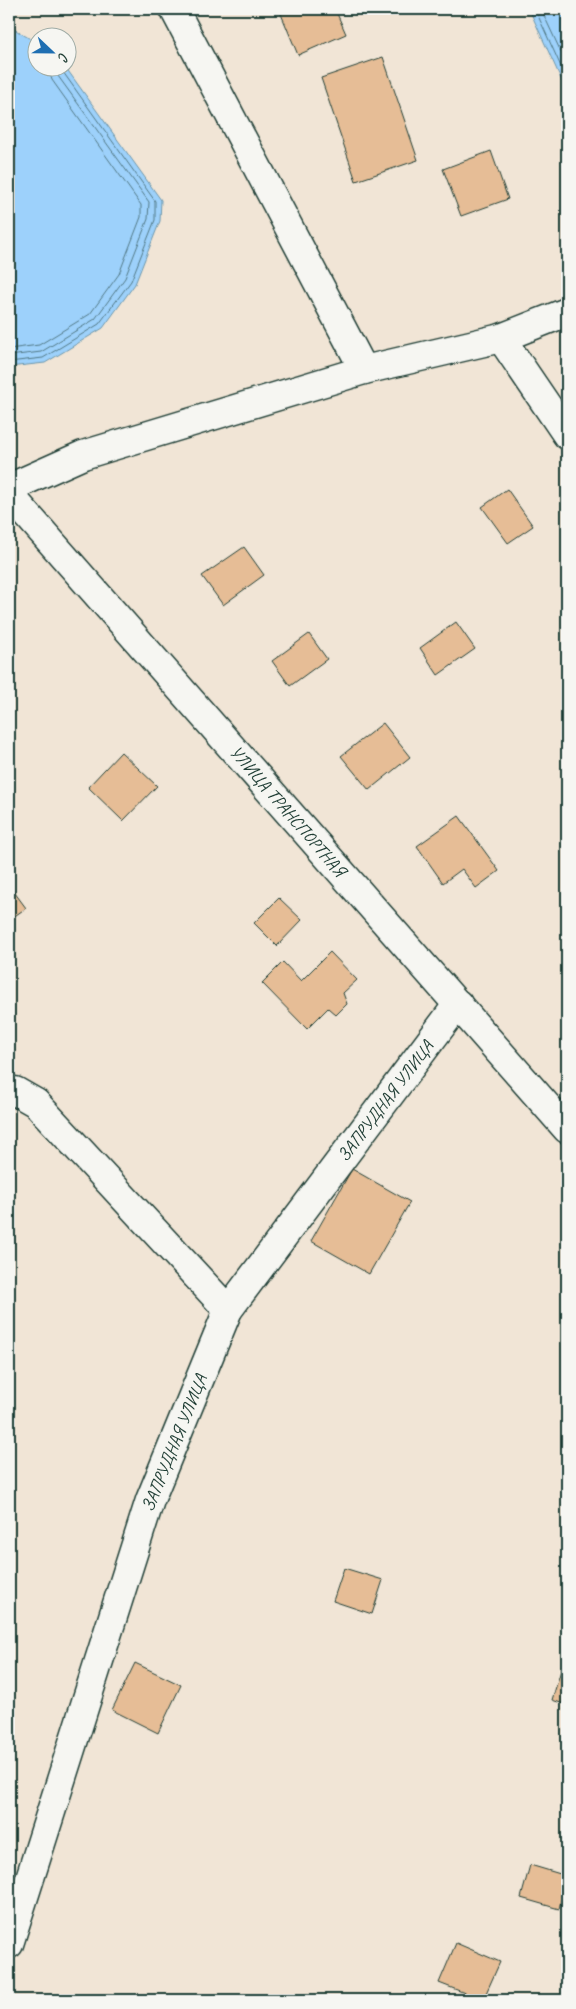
<svg xmlns="http://www.w3.org/2000/svg" width="576" height="2009" font-family="Caveat,sans-serif">
<rect width="100%" height="100%" fill="#f1e5d6"/>
<filter id="ink" filterUnits="userSpaceOnUse"><feTurbulence type="fractalNoise" baseFrequency=".02" numOctaves="2"/><feDisplacementMap in="SourceGraphic" scale="10" xChannelSelector="R" yChannelSelector="G"/><feConvolveMatrix kernelMatrix="1 2 1 2 8 2 1 2 1" color-interpolation-filters="sRGB"/></filter>
<g filter="url(#ink)">
<g fill="#9dd1fb" stroke="#6b96ab">
<path d="M529 9H567V92Z"/>
<path d="M9 26 37 43 38 68H66L161 200 160 221 135 284 103 328 45 363 9 367Z"/>
</g>
<g fill="none" stroke-linecap="round" stroke-linejoin="round">
<g stroke="#517884" stroke-width="1">
<path d="M535 9 567 80"/>
<path d="M541 9 567 65"/>
<path d="M9 349 39 345 90 314 119 274 141 217V205L52 80 48 68"/>
<path d="M9 356 41 352 95 319 125 278 148 219 149 202 58 76 56 68"/>
<path d="M9 362 43 358 99 324 131 281 155 220V201L63 72 62 68"/>
</g>
</g>
<g fill="#e6bd96" stroke="#1f3d34">
<path d="M279 9H335L346 34 298 55Z"/>
<path d="M383 57 418 160 356 181 321 78Z"/>
<path d="M491 151 508 199 461 216 443 169Z"/>
<path d="M507 489 533 526 508 543 482 507Z"/>
<path d="M244 547 264 575 223 605 202 576Z"/>
<path d="M456 622 475 649 438 675 420 648Z"/>
<path d="M309 634 327 659 290 686 272 661Z"/>
<path d="M383 723 410 757 369 790 341 756Z"/>
<path d="M121 752 157 786 123 821 88 787Z"/>
<path d="M459 816 499 871 476 888 462 869 443 883 417 846Z"/>
<path d="M9 885 26 908 9 920Z"/>
<path d="M279 898 302 920 277 946 254 923Z"/>
<path d="M330 952 357 980 343 993 347 1004 336 1015 328 1008 307 1029 262 983 283 962 301 981Z"/>
<path d="M352 1169 410 1202 369 1274 311 1241Z"/>
<path d="M9 1205 14 1211 9 1216Z"/>
<path d="M344 1568 383 1580 372 1614 333 1601Z"/>
<path d="M564 1660 567 1661V1705L552 1700Z"/>
<path d="M135 1663 181 1685 158 1733 112 1710Z"/>
<path d="M530 1865 567 1876 559 1909 521 1898Z"/>
<path d="M456 1943 500 1962 483 2000 439 1983Z"/>
</g>
<g fill="none" stroke-linecap="round" stroke-linejoin="round">
<g stroke="#1f3d34" stroke-width="31">
<g id="minor">
<path d="M174 9 364 370"/>
<path d="M501 338 567 435"/>
<path d="M9 488 83 455 364 370 501 338 567 312"/>
<path d="M9 1091H15L36 1103 228 1310"/>
<path d="M9 1944 150 1500 228 1310 458 1004"/>
</g>
</g>
<g stroke="#1f3d34" stroke-width="31">
<path id="secondary" d="M9 494 567 1129"/>
</g>
<use href="#minor" stroke="#f6f6f2" stroke-width="28"/>
<use href="#secondary" stroke="#f6f6f2" stroke-width="28"/>
</g>
</g>
<g text-anchor="middle" dominant-baseline="central" stroke-width="4" stroke-linejoin="round" paint-order="stroke">
<g font-size="18" fill="#1f3d34" stroke="#f6f6f2">
<text transform="translate(288 811) rotate(49)">УЛИЦА ТРАНСПОРТНАЯ</text>
<text transform="translate(385 1101) rotate(-53)">ЗАПРУДНАЯ УЛИЦА</text>
<text transform="translate(174 1443) rotate(-68)">ЗАПРУДНАЯ УЛИЦА</text>
</g>
</g>
<rect width="576" height="2009" fill="none" stroke="#f6f6f2" stroke-width="30"/>
<rect x="15" y="15" width="546" height="1979" fill="none" stroke="#1f3d34" stroke-width="2" filter="url(#ink)"/>
<g transform="translate(52 52) rotate(112)"><circle r="24" fill="#f6f6f2" stroke="#a0aca6"/>
<path d="M0-4L9 19L0 12L-9 19Z" fill="#1f6fb2"/>
<text y="-8" font-size="14" font-weight="bold" text-anchor="middle" fill="#1f3d34">С</text>
</g>
</svg>
